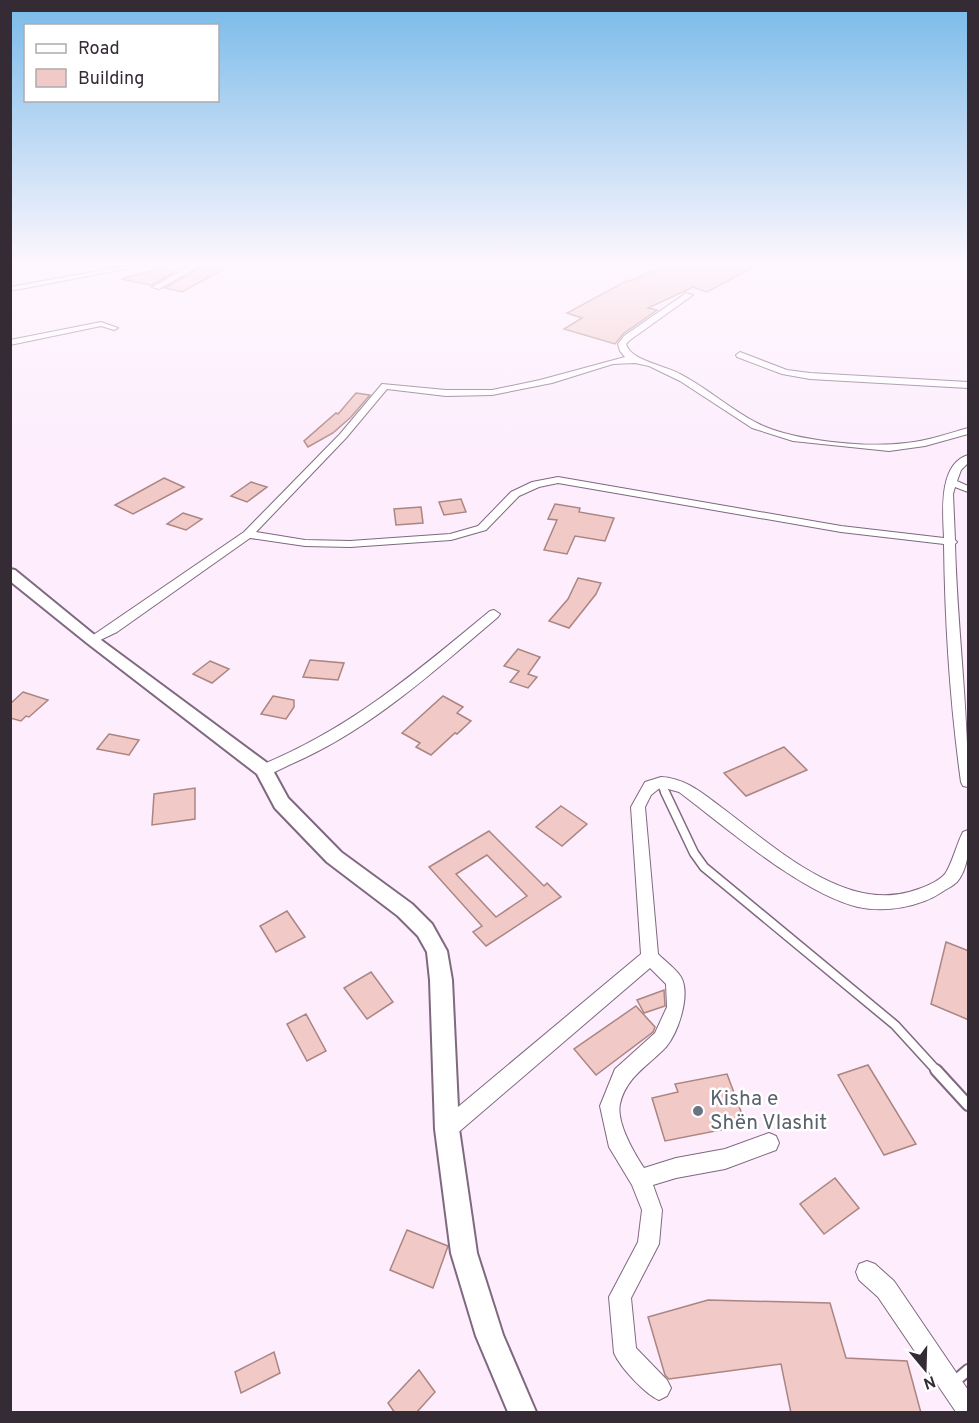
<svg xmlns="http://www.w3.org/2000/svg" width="979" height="1423" font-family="Overpass,sans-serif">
<rect width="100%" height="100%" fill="#fdedfd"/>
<g fill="#f1c9c6" stroke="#aa8582" stroke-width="1.5" fill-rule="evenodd">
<path d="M204 265H231L182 292 165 288Z"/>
<path d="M664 265H758L707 292 693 287 648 308 657 310 623 334 615 344 564 329 582 318 567 313 628 280 631 281Z"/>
<path d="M161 268 174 272 151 285 121 279Z"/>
<path d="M356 393 370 395 351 417 333 433 308 447 304 441 336 413 338 414Z"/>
<path d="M164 478 184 487 133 514 115 505Z"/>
<path d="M251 482 267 487 247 502 231 496Z"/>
<path d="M461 499 466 512 444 515 439 502Z"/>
<path d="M555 504 580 508 579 512 614 518 605 541 575 536 567 554 544 550 557 520 548 519Z"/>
<path d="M421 507 423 523 396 525 394 509Z"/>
<path d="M183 513 202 519 186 530 167 524Z"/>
<path d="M578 578 601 583 596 594 569 628 549 621 568 599Z"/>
<path d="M518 649 540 657 528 674 537 677 528 688 510 682 519 671 504 666Z"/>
<path d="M310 660 344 663 338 680 303 677Z"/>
<path d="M210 661 229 669 212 683 193 674Z"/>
<path d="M23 692 48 700 29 717 26 716 21 721 10 718V704Z"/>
<path d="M273 696 294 700V707L286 719 261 714Z"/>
<path d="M443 696 463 707 457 713 471 721 457 734 455 733 431 755 416 747 420 743 402 733Z"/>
<path d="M109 734 139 740 129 755 97 749Z"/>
<path d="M784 747 807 770 746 796 724 773Z"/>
<path d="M195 788V819L152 825 154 794Z"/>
<path d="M561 806 587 824 562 846 536 827Z"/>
<path d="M489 831 544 886 547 883 561 897 486 946 473 932 482 926 429 867ZM487 855 527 896 496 917 456 874Z"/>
<path d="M287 911 305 937 276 952 260 926Z"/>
<path d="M946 942 969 951V1020L931 1004Z"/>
<path d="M371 972 393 1002 367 1019 344 988Z"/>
<path d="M664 990 665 1006 644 1013 637 1000Z"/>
<path d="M636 1006 655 1027 653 1032 596 1075 574 1049Z"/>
<path d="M306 1014 326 1051 307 1061 287 1024Z"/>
<path d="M868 1065 916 1144 884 1155 838 1075Z"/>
<path d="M727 1074 746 1125 665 1141 652 1098 678 1092 675 1084Z"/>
<path d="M835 1178 859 1208 824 1234 800 1204Z"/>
<path d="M407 1230 448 1246 433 1288 390 1270Z"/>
<path d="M708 1300 830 1303 846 1358 907 1361 921 1413H791L781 1364 669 1379 665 1375 648 1317Z"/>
<path d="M274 1352 280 1373 241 1393 235 1372Z"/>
<path d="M419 1370 435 1392 416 1413H395L388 1403Z"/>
</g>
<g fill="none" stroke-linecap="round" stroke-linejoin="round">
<g stroke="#7f6880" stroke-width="10">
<path id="service-far2" d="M660 782 666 794"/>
</g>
<g stroke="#7f6880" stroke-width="11">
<path id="service-far1" d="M665 792 694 853 704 867 895 1025 937 1071"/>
</g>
<g stroke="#7f6880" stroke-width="14">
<g id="service">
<path d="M936 1070 968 1105"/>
<path d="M954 1382 968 1370"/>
</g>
</g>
<g stroke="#7f6880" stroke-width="2">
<g id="minor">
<path d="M132 265H146L10 291V287Z"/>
<path d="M192 265H201L159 289 152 287Z"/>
<path d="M961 265H968V267H962Z"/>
<path d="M686 293 693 295 630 340 626 344C631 361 664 365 680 374 707 388 730 409 757 423 792 441 867 448 906 443 927 441 947 434 968 428V434L925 446 889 451 793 441 752 428 680 381 649 366 635 363 613 364 552 383 492 395 446 396 387 389 346 438 256 532 305 540 350 541 450 534 478 526 511 492 532 482 558 477 841 526 944 538C943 513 938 464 968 455V463L961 470 957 481 968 486V492L955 487 953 494 955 540 957 542 955 544C957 625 968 706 968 787L963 786 961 782C950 703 945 624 944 544L841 532 558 483 539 487 519 496 486 530 451 540 350 547 305 546 250 538 117 632 92 644 86 640 244 532 340 434 382 384 446 390H492L540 380 625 357 620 351 618 344 624 336Z"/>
<path d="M101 322 118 328 114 330 101 326 10 345V340Z"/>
<path d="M740 352 787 370 810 373 968 382V388L810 379 782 374 737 357 736 355Z"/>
<path d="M494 610 500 614 498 617C433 672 369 731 289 765 280 769 269 777 259 774L257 770 259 766C350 729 415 673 490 611Z"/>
<path d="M661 777C685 778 702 793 721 807 771 844 842 911 909 892 920 889 937 883 945 874 952 864 957 843 963 832L968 830C970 846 968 869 957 882 953 886 946 889 942 892 920 907 885 913 858 907 801 893 727 828 679 792L661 787 651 795 645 807 658 954C665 961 676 969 681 977 691 995 678 1033 666 1047 648 1066 626 1077 620 1104 616 1122 634 1153 644 1168L676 1158 725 1149 769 1133 776 1136 779 1143 776 1150 725 1169 676 1178 653 1185 662 1210 659 1244 631 1298 636 1348 667 1380 671 1388 667 1396 659 1400C645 1394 620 1367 614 1353L609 1297 638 1242 642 1210 632 1185 609 1147 600 1106 615 1069 655 1033 667 1007 666 984 650 968 454 1136 447 1139 440 1136 437 1129 440 1122 641 954 631 807 645 782Z"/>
<path d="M867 1261 875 1264 894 1281 968 1390V1412H956L878 1297 859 1280 856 1272 859 1264Z"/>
</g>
</g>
<g stroke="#7f6880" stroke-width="4">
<path id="tertiary" d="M10 569 15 570 97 637 270 765 288 798 341 852 412 904 432 924 447 951 452 980 459 1129 477 1253 503 1335 536 1412H508L476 1336 451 1253 435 1129 430 980 427 952 418 936 398 916 327 862 275 808 257 774 87 643 10 581Z"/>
</g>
<use href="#service-far2" stroke="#fff" stroke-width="7"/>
<use href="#service-far1" stroke="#fff" stroke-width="8"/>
<use href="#service" stroke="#fff" stroke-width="10"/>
<use href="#minor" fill="#fff" fill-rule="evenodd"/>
<use href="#tertiary" fill="#fff" fill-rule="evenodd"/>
</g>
<linearGradient id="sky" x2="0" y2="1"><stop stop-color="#78bae9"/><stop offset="0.57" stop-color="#fef7fe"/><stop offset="1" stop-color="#fef7fe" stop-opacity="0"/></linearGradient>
<rect width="979" height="464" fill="url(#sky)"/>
<circle fill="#6b7280" stroke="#fff" stroke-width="2" cx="698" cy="1111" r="6"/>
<g text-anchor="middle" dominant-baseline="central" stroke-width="5" stroke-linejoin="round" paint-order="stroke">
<g font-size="21" fill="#5b616d" stroke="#fff" text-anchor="start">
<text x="710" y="1099">Kisha e<tspan x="710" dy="24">Shën Vlashit</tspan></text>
</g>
</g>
<rect width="979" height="1423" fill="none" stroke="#352b35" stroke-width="24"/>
<rect x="24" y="24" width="195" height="78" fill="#ffffff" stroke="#aeaaae" stroke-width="1.5"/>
<rect x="36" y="44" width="30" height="9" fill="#ffffff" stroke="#aeaaae" stroke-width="1.5"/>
<text x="78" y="54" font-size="18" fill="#352b35">Road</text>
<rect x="36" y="69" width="30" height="18" fill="#f1c9c6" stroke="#aeaaae" stroke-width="1.5"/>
<text x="78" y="84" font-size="18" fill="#352b35">Building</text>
<g transform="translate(925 1369) rotate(161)" stroke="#ffffff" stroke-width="4.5" paint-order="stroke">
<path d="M0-4.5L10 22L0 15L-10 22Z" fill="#352b35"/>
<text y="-9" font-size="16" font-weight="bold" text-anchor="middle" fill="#352b35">N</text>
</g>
</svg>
